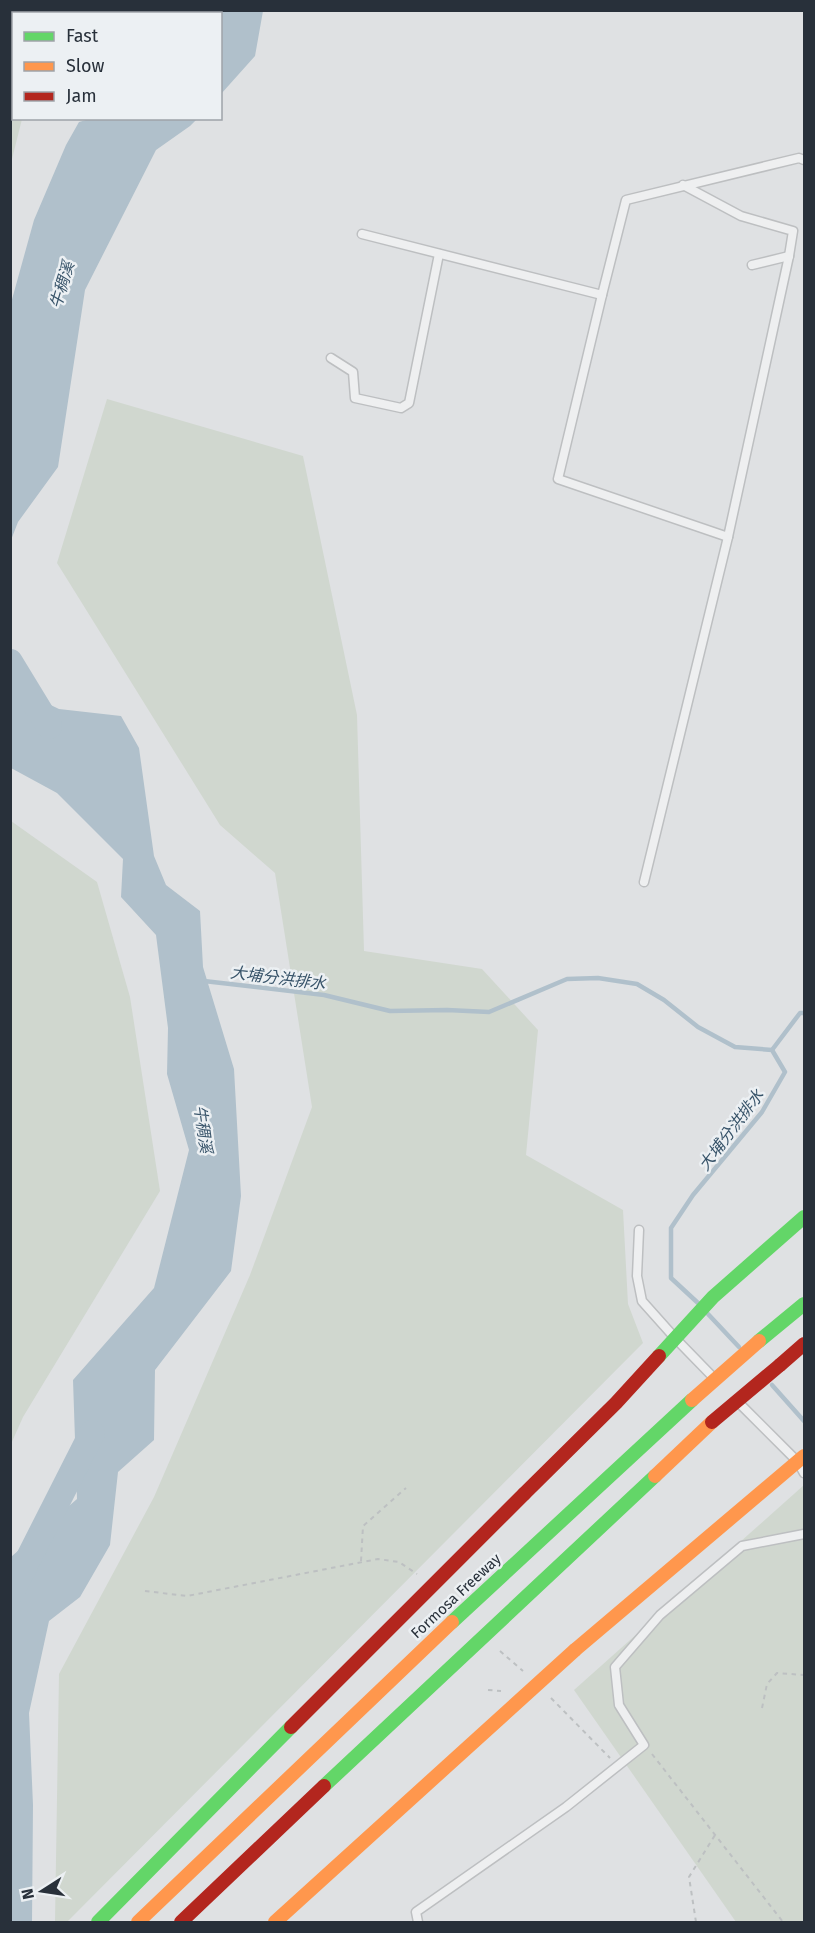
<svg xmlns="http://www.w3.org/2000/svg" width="815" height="1933" font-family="'Fira Sans','Noto Sans TC',sans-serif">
<rect width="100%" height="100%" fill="#dfe1e3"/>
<g fill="#d0d7cf">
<path d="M11 10 51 11 50 13 14 14V118L22 119 11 163Z"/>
<path d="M107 399 303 456 357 715 364 951 482 969 538 1030 526 1155 623 1210 628 1304 643 1343 67 1922H55L59 1674 154 1497 250 1275 312 1107 275 873 220 825 57 563Z"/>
<path d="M11 821 97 882 130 997 160 1191 23 1417 11 1444Z"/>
<path d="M804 1485V1922H736L574 1690Z"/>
</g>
<g fill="#b0c0cb">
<path d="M128 10 263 11 255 56 221 94 220 14 127 13Z"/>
<path d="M93 118 197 119 190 126 156 150 85 290 58 467 18 522 11 540V303L34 220 66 145 79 122Z"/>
<path d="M11 686 59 709 121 716 139 748 154 856 166 885 200 911 203 967 234 1069 241 1196 231 1271 155 1370 154 1440 118 1472 110 1545 80 1597 49 1621 29 1713 33 1805 32 1922H11V1557L77 1499 73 1380 154 1288 189 1150 167 1074 168 1028 156 935 121 897 123 859 57 793 11 768Z"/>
</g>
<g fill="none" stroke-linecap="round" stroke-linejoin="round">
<g stroke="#b0c0cb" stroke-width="4.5">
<path d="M204 981 324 995 390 1011 447 1010 489 1012 567 979 598 978 637 984 664 1000 698 1027 735 1047 772 1050 785 1072 762 1112 693 1195 671 1228V1278L698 1303"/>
<path d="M772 1050 800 1013H804"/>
<path d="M708 1314 739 1347"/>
<path d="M772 1385 804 1421"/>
</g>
<g stroke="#b0c0cb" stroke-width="26">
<path d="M10 662 49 726"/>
<path d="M10 1595 92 1433"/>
</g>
<g stroke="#bdbfc1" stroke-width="11">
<g id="lane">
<path d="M362 234 602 295 626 200 799 158 804 160"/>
<path d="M752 265 789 256"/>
<path d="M602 295 558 479 728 537"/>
<path d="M331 358 353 372 355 398 401 408 409 403 439 254"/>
<path d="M644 882 728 537 789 256 793 231 741 216 683 185"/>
<path d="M639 1230 637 1276 642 1301 675 1338 711 1375"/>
<path d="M740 1404 798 1462 804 1473"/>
<path d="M418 1922 416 1912 566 1807 644 1745 619 1705 615 1667 660 1615 742 1546 804 1534"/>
</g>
</g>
<g stroke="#bdc0c2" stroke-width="2" stroke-dasharray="4.5 4.5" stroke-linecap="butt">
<path d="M361 1561 363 1526 406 1488"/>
<path d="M145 1591 187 1596 378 1559 399 1562 417 1574"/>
<path d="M500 1651 523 1671"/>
<path d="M488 1690 501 1691"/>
<path d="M551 1698 610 1758"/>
<path d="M762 1708 767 1684 777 1673 804 1675"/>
<path d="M652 1754 783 1922"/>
<path d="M696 1922 689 1877 715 1835"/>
</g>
<use href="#lane" stroke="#eeeff0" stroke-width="8"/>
<g stroke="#63d668" stroke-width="14">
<path d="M759 1341 804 1304"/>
<path d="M659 1356 713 1297 804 1217"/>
<path d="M452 1622 692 1400"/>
<path d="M324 1786 655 1476"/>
</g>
<g stroke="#ff974d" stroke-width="14">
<path d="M655 1476 712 1422"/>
<path d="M575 1650 804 1456"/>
<path d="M138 1922 452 1622"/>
</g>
<g stroke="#b3261e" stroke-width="14">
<path d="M780 1365 804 1344"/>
<path d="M524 1494 616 1403 659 1356"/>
<path d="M181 1922 324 1786"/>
</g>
<path stroke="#63d668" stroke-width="14" d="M98 1922 291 1727"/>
<g stroke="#ff974d" stroke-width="14">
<path d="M692 1400 759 1341"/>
<path d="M275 1922 575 1650"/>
</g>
<g stroke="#b3261e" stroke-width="14">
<path d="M712 1422 780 1365"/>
<path d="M291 1727 524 1494"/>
</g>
</g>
<g text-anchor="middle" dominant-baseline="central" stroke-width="5" stroke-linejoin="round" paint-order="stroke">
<g font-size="15" fill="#28303a" stroke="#ecf0f3">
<text transform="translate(456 1596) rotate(-43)">Formosa Freeway</text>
</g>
<g font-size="16" font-style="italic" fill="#375369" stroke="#ecf0f3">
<text transform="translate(62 285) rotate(-73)">牛稠溪</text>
<text transform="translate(278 978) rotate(7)">大埔分洪排水</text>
<text transform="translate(203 1129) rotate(82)">牛稠溪</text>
<text transform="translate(731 1130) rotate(-53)">大埔分洪排水</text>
</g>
</g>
<rect width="815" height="1933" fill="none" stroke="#28303a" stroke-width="24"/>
<rect x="12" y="12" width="210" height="108" fill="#ecf0f3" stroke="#9ea3a9" stroke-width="1.5"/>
<rect x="24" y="32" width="30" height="9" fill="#63d668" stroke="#9ea3a9" stroke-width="1.5"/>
<text x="66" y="42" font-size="18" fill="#28303a">Fast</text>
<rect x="24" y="62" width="30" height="9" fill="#ff974d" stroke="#9ea3a9" stroke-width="1.5"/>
<text x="66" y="72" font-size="18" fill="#28303a">Slow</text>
<rect x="24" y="92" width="30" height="9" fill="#b3261e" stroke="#9ea3a9" stroke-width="1.5"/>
<text x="66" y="102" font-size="18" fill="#28303a">Jam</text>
<g transform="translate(42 1891) rotate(258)" stroke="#ecf0f3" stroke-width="4.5" paint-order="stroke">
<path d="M0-4.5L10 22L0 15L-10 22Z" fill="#28303a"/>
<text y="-9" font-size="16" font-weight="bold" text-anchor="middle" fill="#28303a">N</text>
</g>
</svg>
